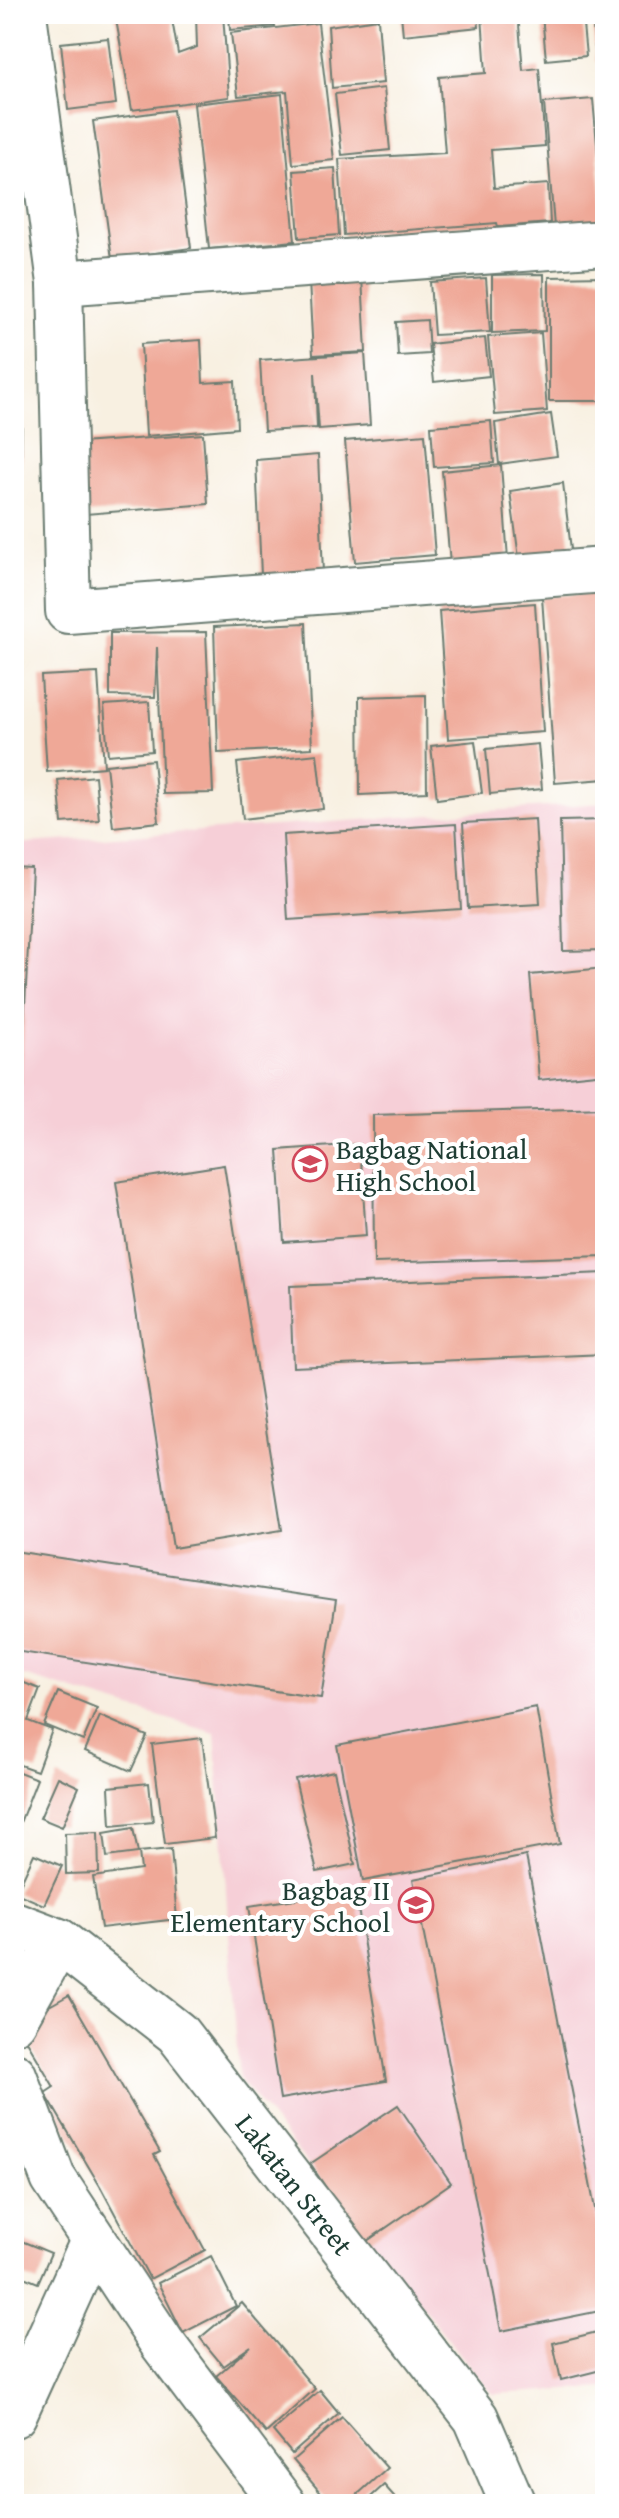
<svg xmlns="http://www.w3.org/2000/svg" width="619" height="2518" font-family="'Gentium Book Plus',serif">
<rect width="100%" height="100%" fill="#fff"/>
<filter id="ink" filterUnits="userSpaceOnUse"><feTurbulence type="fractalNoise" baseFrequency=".0125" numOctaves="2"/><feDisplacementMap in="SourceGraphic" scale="16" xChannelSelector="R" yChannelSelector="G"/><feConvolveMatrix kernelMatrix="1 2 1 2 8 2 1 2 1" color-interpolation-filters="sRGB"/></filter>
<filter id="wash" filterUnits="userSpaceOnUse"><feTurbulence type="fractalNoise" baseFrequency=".006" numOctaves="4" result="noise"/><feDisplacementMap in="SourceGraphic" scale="32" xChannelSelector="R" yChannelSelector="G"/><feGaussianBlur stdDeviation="1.8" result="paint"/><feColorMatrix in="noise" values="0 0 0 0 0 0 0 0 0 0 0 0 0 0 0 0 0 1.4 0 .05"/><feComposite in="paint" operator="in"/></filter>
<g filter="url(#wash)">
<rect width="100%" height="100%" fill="#f8f0e1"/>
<path fill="#f6cfd7" d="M605 803V2388L492 2394 239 2078 215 1733 14 1673V844Z"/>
<g id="blocks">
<g fill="#efa897">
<path d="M115 14H171L178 54 197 47 196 14H223L229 97 132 110Z"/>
<path d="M229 14H274L275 26 230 30Z"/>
<path d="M401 14H478L479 27 403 35Z"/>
<path d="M518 14 523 70 539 68 545 146 491 150 494 188 548 184 550 223 498 227 497 223 344 235 339 159 445 153 439 77 486 73 482 16Z"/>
<path d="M542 14H582L586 56 546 60Z"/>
<path d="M592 14H605V61L596 62Z"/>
<path d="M378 19 383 83 332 88 328 26Z"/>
<path d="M318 23 334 160 293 164 287 91 238 96 231 33Z"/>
<path d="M108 38 116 104 68 110 61 43Z"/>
<path d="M384 88 390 150 342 155 335 94Z"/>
<path d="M282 94 295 241 209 249 194 104Z"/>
<path d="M593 99 604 224 554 227 544 103Z"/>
<path d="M173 110 191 248 112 259 93 121Z"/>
<path d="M335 168 339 235 299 238 294 171Z"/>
<path d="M544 274 545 331 492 333V275Z"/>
<path d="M605 276V401H549V277Z"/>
<path d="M362 277 366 352 313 355 309 281Z"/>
<path d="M486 278 490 332 434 335 430 282Z"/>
<path d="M427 320 429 354 398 356 396 322Z"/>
<path d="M541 333 547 411 495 415 488 337Z"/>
<path d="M485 338 489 376 434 382 430 344Z"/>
<path d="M201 340 203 383 235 381 237 428 146 436 141 344Z"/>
<path d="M365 353 370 425 319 429 315 373 317 428 264 431 260 360Z"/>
<path d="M14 412H22L21 467H14Z"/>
<path d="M551 414 557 456 499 464 495 423Z"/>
<path d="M491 421 494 463 434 467 431 426Z"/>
<path d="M203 434 208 504 86 514 81 443Z"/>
<path d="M425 434 435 555 355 562 345 441Z"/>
<path d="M318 455 323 573 261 575 256 460Z"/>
<path d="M501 465 508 559 450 564 442 471Z"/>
<path d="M563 483 573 566 521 573 510 491Z"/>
<path d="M605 592V779L555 783 542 597Z"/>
<path d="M535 603 543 732 448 739 439 611Z"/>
<path d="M306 623 312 748 218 753 214 627Z"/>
<path d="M206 632 213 793 163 794 157 647 155 697 110 696V633Z"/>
<path d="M98 673 104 767 47 772 41 676Z"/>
<path d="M426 695 427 792 360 795 359 697Z"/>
<path d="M149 702 152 751 108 755 104 705Z"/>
<path d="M475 741 482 793 437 799 431 746Z"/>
<path d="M538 744 542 789 490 794 486 749Z"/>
<path d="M317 754 323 809 243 819 237 763Z"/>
<path d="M153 760 159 822 113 827 106 765Z"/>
<path d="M95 776 99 820 62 823 58 780Z"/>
<path d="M535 819 540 904 468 908 463 823Z"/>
<path d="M605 820V950L563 951 560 821Z"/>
<path d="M456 824 461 909 288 920 283 835Z"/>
<path d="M14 868 32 869 21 1084 14 1083Z"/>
<path d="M605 968V1073L539 1080 530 975Z"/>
<path d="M605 1108V1256L374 1263 373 1115Z"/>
<path d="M360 1144 366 1236 284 1242 278 1150Z"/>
<path d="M224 1165 282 1530 173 1548 116 1182Z"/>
<path d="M605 1273V1354L293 1367 290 1286Z"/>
<path d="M14 1551 336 1600 321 1698 14 1651Z"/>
<path d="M14 1679 40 1689 28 1721 52 1730 37 1771 14 1763Z"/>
<path d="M58 1692 97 1708 83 1741 44 1725Z"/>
<path d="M536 1707 560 1844 363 1881 337 1745Z"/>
<path d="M100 1716 147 1736 131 1771 85 1751Z"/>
<path d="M202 1738 215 1838 165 1844 152 1744Z"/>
<path d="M14 1770 37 1779 14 1838Z"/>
<path d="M334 1771 355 1864 317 1872 295 1779Z"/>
<path d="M58 1777 79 1787 62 1827 40 1818Z"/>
<path d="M149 1783 153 1822 111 1826 109 1787Z"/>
<path d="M133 1828 138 1853 107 1857 104 1833Z"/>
<path d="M98 1832 99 1873 66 1874 65 1833Z"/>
<path d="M171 1849 177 1919 101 1928 93 1877 141 1870 139 1852Z"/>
<path d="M34 1854 62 1866 44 1905 16 1893Z"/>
<path d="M526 1856 605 2260V2310L501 2331 413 1879Z"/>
<path d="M355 1890 386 2081 280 2099 249 1906Z"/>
<path d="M69 1995 160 2152 154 2155 205 2250 150 2279 100 2186 45 2093 54 2087 17 2024Z"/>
<path d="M398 2105 451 2183 364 2243 310 2164Z"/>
<path d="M14 2238 51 2253 38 2283 14 2273Z"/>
<path d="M211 2256 236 2306 183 2333 158 2283Z"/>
<path d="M242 2303 315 2389 266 2433 216 2376 251 2346 223 2366 200 2338Z"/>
<path d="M601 2331 605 2349V2369L561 2380 553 2343Z"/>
<path d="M320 2390 339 2413 292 2454 273 2431Z"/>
<path d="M342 2417 387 2468 347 2504H330L293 2460Z"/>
<path d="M384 2485 401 2504H363Z"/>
</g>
</g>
</g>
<g filter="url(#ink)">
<use href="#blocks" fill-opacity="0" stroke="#6b7c71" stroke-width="2"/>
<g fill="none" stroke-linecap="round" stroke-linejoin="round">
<g stroke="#6b7c71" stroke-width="48">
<g id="minor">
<path d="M24 14 60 283 68 611 605 570"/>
<path d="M60 283 605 243"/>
<path d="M14 1924 59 1941 177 2033 476 2418 513 2504"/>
<path d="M14 2021 59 1941"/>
<path d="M14 2075 53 2178 162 2343 283 2504"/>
<path d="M14 2415 93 2241"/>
</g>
</g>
<use href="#minor" stroke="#fff" stroke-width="44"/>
</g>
</g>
<defs>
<g id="school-ring" transform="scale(1.8)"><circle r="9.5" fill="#fff" stroke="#d1495b" stroke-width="1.5"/><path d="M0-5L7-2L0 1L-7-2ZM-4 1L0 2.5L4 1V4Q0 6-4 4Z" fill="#d1495b"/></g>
</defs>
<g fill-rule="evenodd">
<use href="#school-ring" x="310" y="1164"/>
<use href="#school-ring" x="416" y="1905"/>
</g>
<g text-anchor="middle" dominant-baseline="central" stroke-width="8" stroke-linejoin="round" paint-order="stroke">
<g font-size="28" fill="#1f3d34" stroke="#fff" text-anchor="start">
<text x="336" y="1148">Bagbag National<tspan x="336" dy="32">High School</tspan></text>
<text x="390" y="1889" text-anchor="end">Bagbag II<tspan x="390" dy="32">Elementary School</tspan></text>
</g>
<g font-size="28" fill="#1f3d34" stroke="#fff">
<text transform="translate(295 2184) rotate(52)">Lakatan Street</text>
</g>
</g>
<rect width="619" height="2518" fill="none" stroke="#fff" stroke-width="48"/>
</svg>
